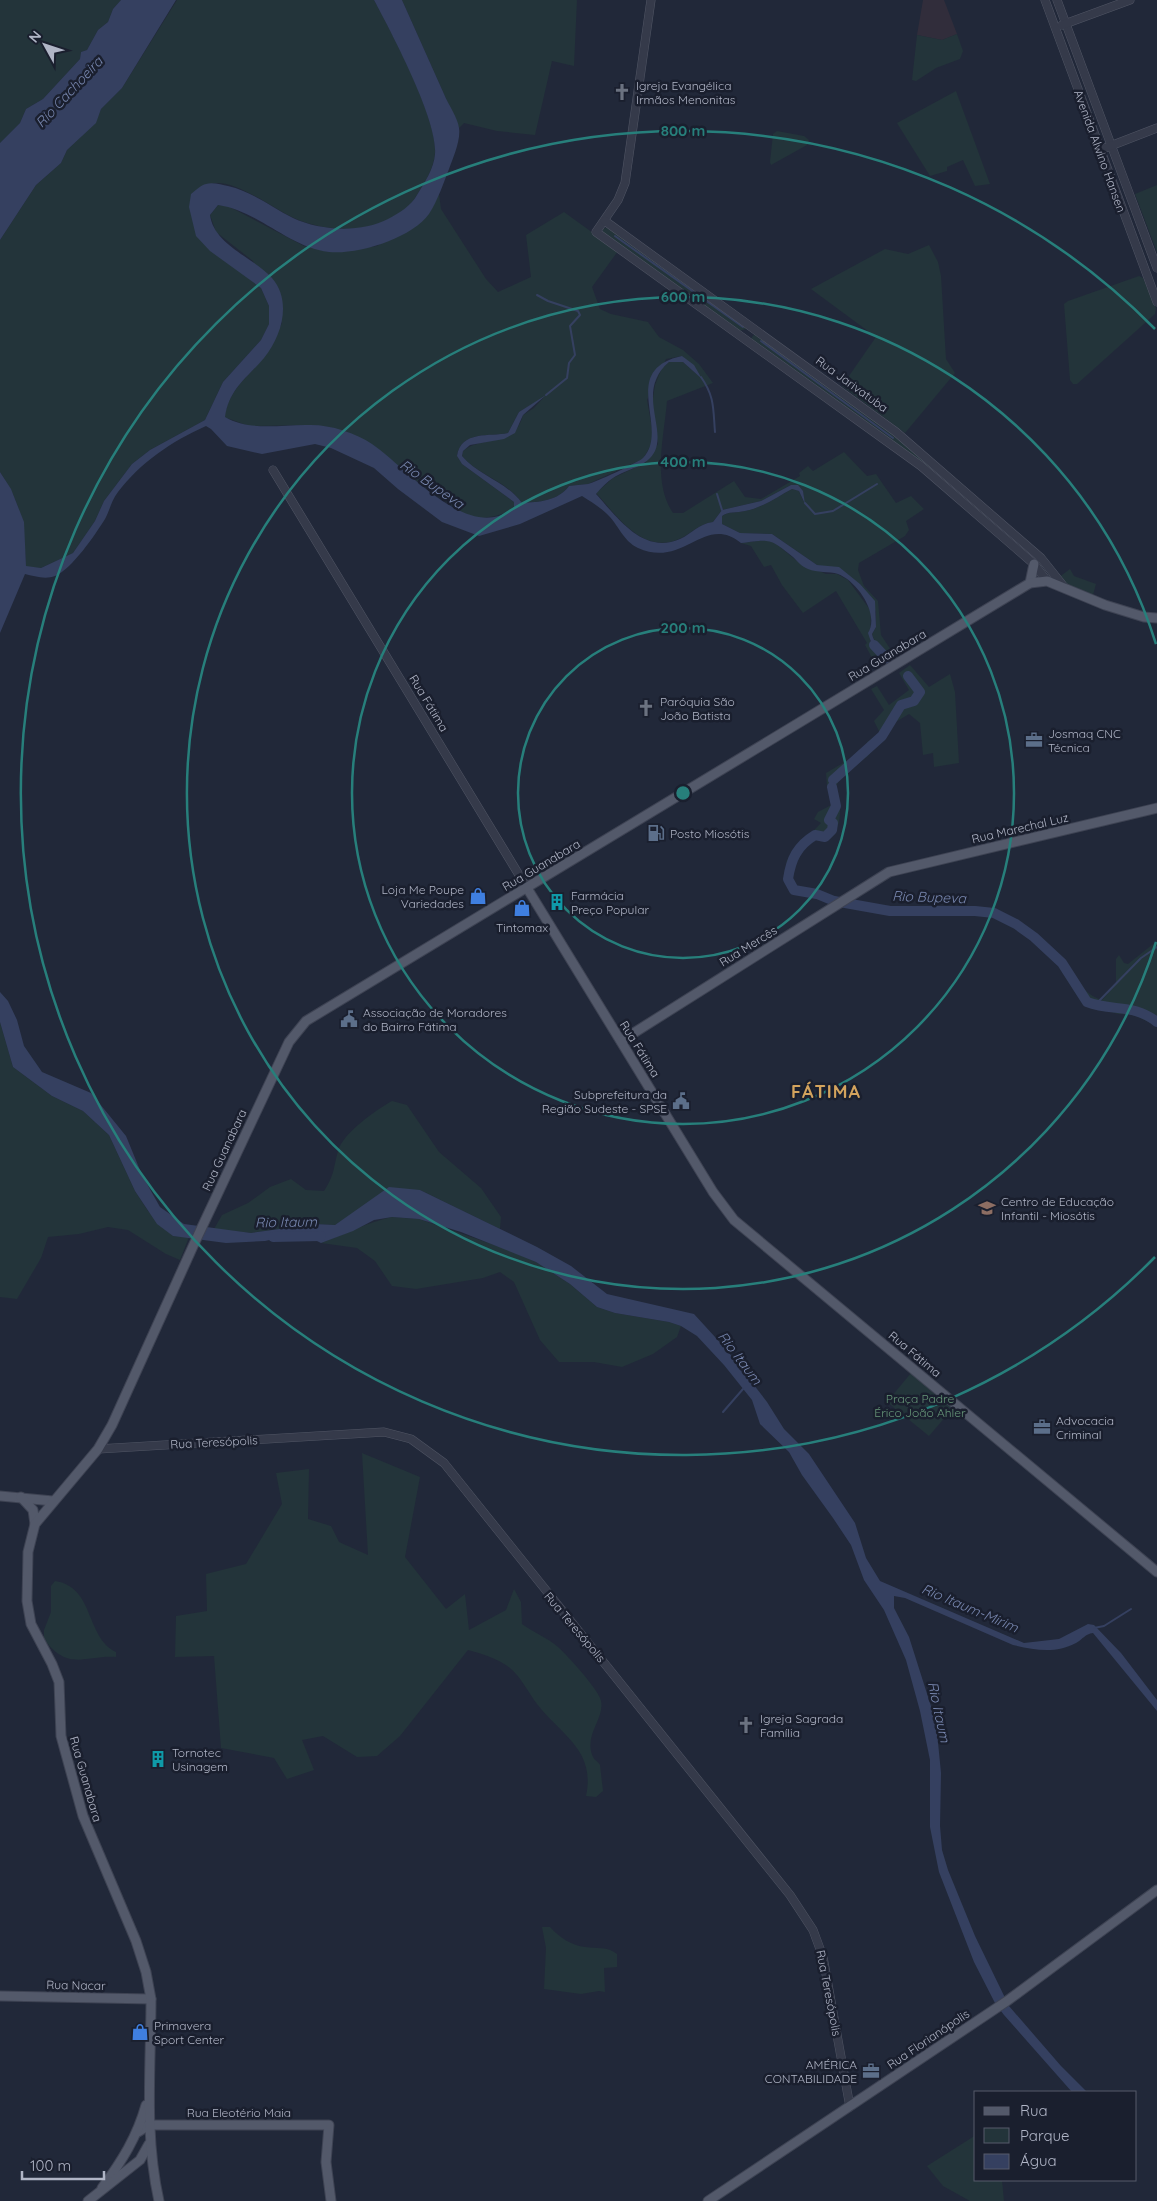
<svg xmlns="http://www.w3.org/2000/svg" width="1157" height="2201" font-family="Quicksand,sans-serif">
<rect width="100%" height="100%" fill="#212839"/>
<path fill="#312d3b" d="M923 0H944L957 34 942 40 917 35Z"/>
<g fill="#23343a">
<path d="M0 0H121L113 9 108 22 98 30 87 50 81 52 80 59 43 99 26 109 20 123 0 143Z"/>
<path d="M177 0H374C392 33 438 119 435 153 434 168 425 182 417 195 394 235 331 235 294 218 274 209 238 181 215 183 207 184 197 191 191 194L242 273 261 288 269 306V324L261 340 223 382 205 420 150 450 132 464 104 501 95 521 73 553 41 568 26 567C24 525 23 507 0 472V240L36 185 61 163 67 150 95 123 101 109 122 88Z"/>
<path d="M402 0H577L574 66 552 61 535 135 497 131 464 123 459 128Z"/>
<path d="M957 34 963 51 960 59 936 68 916 81 912 80 917 35 942 40Z"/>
<path d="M956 91 990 184 975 186 963 160 947 167V171L930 176 897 123Z"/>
<path d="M777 131 804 136 809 140 807 145 771 165 770 162 773 134Z"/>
<path d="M1157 185V252L1135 194Z"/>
<path d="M439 194 441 209 486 279 498 292 531 277 526 235 564 212 618 251 592 287 600 309 611 314 648 322 659 337 683 350 699 364 713 383 667 401C664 437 652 482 673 513H683L734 481 745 497 761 499 800 476 799 473 808 466 813 471 844 452 867 476 876 474 896 503 911 496 924 509 906 521 909 530 905 536 859 563 858 570 864 586 878 601 881 635 895 656 877 667 865 645 867 643 836 591 803 613 782 585 771 565 764 567 751 546 741 543 765 540 774 542 797 561 826 574H837L848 580 871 611 870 643 882 655C880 646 874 643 872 634L876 627V612L860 584 827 567 817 565 772 534 740 533 722 524V516C728 511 737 513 745 511 762 508 777 497 792 489L799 491 804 502 803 491 791 485 761 501 722 510 713 522C698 524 693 533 679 539 643 555 618 517 596 493L613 478 645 463 658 444 652 405 655 385 662 368 669 362H683L700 377 682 356 666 359 647 400 652 428V443L643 459 588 484 569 486C558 501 539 502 522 503 507 481 479 476 462 456L463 451C482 435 514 449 523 415L534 408 544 397 519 412 508 433C490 437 461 430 457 456L462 464 514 502V507L508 512 495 516 478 519 466 515 424 487 401 468 329 427 312 425 249 426 224 417C230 388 246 379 263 358 272 349 276 334 282 323L253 261 216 232 210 215 218 205 228 206 304 246 330 252 377 246 428 215Z"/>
<path d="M608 227 746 328V329L739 331 603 233V229Z"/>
<path d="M929 245 938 262 941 276 946 359 955 373 905 433 842 386 876 337 811 289 885 249 908 254Z"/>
<path d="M1139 276 1143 278 1156 308 1155 314 1077 384H1073L1070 380 1064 304 1068 301Z"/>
<path d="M755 334 876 420 939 474 752 340V337Z"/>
<path d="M1070 569 1074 576 1096 584 1093 595 1067 586 1058 578Z"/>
<path d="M910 665 929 687 950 674 955 692 959 763 934 767 933 753 923 755 920 723 909 714 894 723 868 756 841 776 836 787C841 800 844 829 829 837 825 839 819 838 813 838L793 862H786L791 854 821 823 814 819 818 812 833 804 827 786 826 773 865 750 867 742 880 733 874 721 884 710 871 689 877 686 889 705 909 690 899 673Z"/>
<path d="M1157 941V1026L1134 1015 1118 1014 1083 1004 1060 969 1065 959C1075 976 1082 994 1102 1000L1116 984V959L1119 955 1124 963 1128 964Z"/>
<path d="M0 1022 13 1067 52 1096 83 1111 109 1135 135 1191 148 1211 173 1236 189 1237 180 1260 166 1254 128 1230 108 1227 79 1234 48 1237 41 1258 17 1299 0 1297Z"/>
<path d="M392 1101 407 1105 439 1152 481 1188 501 1217 500 1229 420 1190 349 1217 335 1225 315 1224 251 1233 214 1229 222 1215 248 1203 270 1187 291 1179 306 1190 324 1191C335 1174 333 1169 338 1151 343 1133 376 1110 392 1101Z"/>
<path d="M392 1217 419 1219 509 1250 536 1262 570 1284 597 1307 615 1313 669 1322 681 1326 677 1337 653 1354 622 1367 594 1362H559L540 1340 514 1282 500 1272 483 1278 416 1289 392 1286 375 1261 357 1248 321 1243C345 1234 368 1222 392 1217Z"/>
<path d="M911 1373 953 1408 929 1436 887 1402Z"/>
<path d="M362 1453 420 1477 405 1557 446 1609 465 1594 469 1630 506 1610 514 1589 521 1602 522 1624C533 1632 548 1638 558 1647 567 1655 600 1691 601 1701 605 1719 583 1735 593 1757 595 1761 598 1761 600 1765L603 1791 596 1797 586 1796C596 1750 561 1735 537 1704 528 1692 521 1677 510 1668 497 1658 482 1654 468 1650L400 1736 377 1756 357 1757 323 1736 302 1740 314 1770 287 1779 274 1758 221 1748 214 1656 175 1657 176 1616 207 1611 206 1574 246 1564 282 1504 276 1473 309 1469 308 1519 331 1526 339 1542 368 1555Z"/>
<path d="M55 1581C95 1587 85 1637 116 1652V1657C85 1655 68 1672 44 1639V1630L51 1612V1586Z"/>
<path d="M542 1927H550C559 1937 572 1946 585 1947 597 1949 607 1946 617 1954V1967L604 1968 605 1992 599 1991 581 1994 544 1989 546 1948Z"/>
<path d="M976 2135V2180H1002L1004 2201H970L943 2186 927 2166Z"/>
</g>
<g fill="#354060">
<path d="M121 0H176L122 88 101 109 96 123 67 150 61 163 36 185 0 240V143L20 123 26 109 43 99 80 59 81 52 87 50 98 30 108 22 113 9Z"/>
<path d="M374 0H402C416 31 430 63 444 94 448 104 458 118 459 128 461 140 453 158 449 169 443 184 438 200 429 214 412 238 358 255 329 252 288 247 259 211 218 205L210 215C214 245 253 257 272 278 292 301 282 336 264 358 247 378 229 389 225 417 251 432 282 424 311 425 331 425 356 433 372 444 406 467 470 546 514 507V502L462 464 457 456C461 430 490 437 508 433L519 412 546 395 523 415 515 433 504 439 470 445 463 451 462 456C479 476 507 482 522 503 539 502 558 501 569 486 575 485 581 485 588 484 594 483 639 462 643 458 671 429 617 370 682 356L694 365 702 379 683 362H669C636 390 666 427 655 451 646 468 628 468 613 478 607 482 601 488 596 494 618 518 643 555 680 539 693 533 698 524 713 522L722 510 761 501 791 485H798L803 491 805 504 799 491 792 489C777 497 762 508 745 511 737 513 728 511 722 516V524L740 533 772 534 817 565 839 567 860 584 875 601 876 627 872 634C874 643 880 647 883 655L873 648 868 633C880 614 857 581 838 574 829 571 817 573 808 569 802 567 797 561 793 557 770 538 770 539 741 543 704 513 684 569 638 548 623 541 618 524 607 514 600 507 590 501 582 496L520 524 479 536 442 522 398 489 374 468 331 448 315 444 262 454 227 446 211 429 206 426C172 441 140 463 118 492 111 501 110 510 105 519 95 535 72 569 55 576 45 580 34 576 25 574L0 633V472L11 489 24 522 26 566 41 568 73 553 95 521 104 501 132 464 150 450 205 420 223 382 261 340 269 324V306L261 288 210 251 196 236 189 207 191 194C195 191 201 185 206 184 213 182 222 185 228 186 253 192 271 207 293 218 321 231 361 233 388 219 399 213 411 206 417 195 424 183 434 169 435 154 438 120 391 32 374 0Z"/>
<path d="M0 992 8 1001 17 1020 24 1046 42 1072 91 1093 126 1136 142 1175 160 1207 184 1224 251 1233 315 1224 335 1225 389 1187 420 1190 537 1247 571 1266 607 1294 694 1314 726 1349 767 1402 784 1429 809 1454 855 1523 866 1558 880 1581 1024 1643 1059 1639 1088 1624 1094 1625 1121 1653 1157 1700V1711L1093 1633C1085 1634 1083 1639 1076 1643 1055 1654 1035 1650 1013 1645L905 1598 894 1596V1608L909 1637 936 1722 941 1773 940 1826 942 1850 948 1870 975 1936 1009 2006 1061 2066 1087 2092H1072L1004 2015 995 2003 974 1962 939 1872 930 1827V1760L920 1711 906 1660 884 1610 864 1580 851 1545 833 1518 802 1475 789 1452 760 1424 752 1400 724 1365 697 1336 681 1326 669 1322 615 1313 597 1307 570 1284 536 1262 461 1232 419 1219 392 1217 374 1220 353 1231 321 1243 301 1233 265 1241 226 1243 173 1236 157 1224 135 1191 109 1135 83 1111 52 1096 13 1067 0 1022Z"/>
</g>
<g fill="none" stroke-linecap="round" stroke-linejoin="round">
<g stroke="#354060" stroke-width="2">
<path d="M615 236 743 327"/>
<path d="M537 295 548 301 578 311 580 315 570 326 575 355 569 363 567 378 546 395"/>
<path d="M761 341 893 438"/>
<path d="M701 377C715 397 713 409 715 432"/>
<path d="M717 494 722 510"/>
<path d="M805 503 815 514 833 511 877 484"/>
<path d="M1097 1003 1141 958 1157 947"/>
<path d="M723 1412 743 1389"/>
<path d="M1094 1628 1104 1626 1131 1609"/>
</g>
<g stroke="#354060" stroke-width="10">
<path d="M874 645 888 660"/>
<path d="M833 780 882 736 901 705 914 701 920 692 908 676"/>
<path d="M832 787 836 806 829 820 833 823 832 830 825 837 815 835C797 846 791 859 788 879L794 890 817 894 834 901 890 911H975L994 913 1016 924 1034 937 1062 963 1087 1002C1113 1012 1133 1003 1157 1022"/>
<path d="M273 1237 321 1236"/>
</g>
<g stroke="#505564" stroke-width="9">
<g id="minor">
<path d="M651 0 625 183 618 200 596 232 921 466 1034 564 1047 581"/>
<path d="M1045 0 1157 302"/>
<path d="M1057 0 1157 268"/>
<path d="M1062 25 1130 0"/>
<path d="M1100 150 1157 128"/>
<path d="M605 221 896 432 1041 558 1065 588"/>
<path d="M273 470 527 888"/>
<path d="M98 1449 384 1432 411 1439 444 1463 790 1895 813 1930 823 1957 850 2107"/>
</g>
</g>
<g stroke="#3e4353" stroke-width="11">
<g id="major">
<path d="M1030 583 1034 564"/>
<path d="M527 888 713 1192 734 1220 1157 1572"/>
<path d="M621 1041 889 872 1157 808"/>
<path d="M0 1496 53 1501"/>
<path d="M21 1497 33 1510 35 1524"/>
<path d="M0 1996 151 1999"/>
<path d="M138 2132 149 2125H329L326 2162 331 2201"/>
<path d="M102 2188C122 2161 137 2137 146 2105"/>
<path d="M88 2201 140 2160 149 2144"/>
<path d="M159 2201C144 2134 151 2067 151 1999L146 1972 136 1941 83 1816 61 1736 59 1682 52 1664 31 1624 27 1601 28 1552 35 1524 98 1449 112 1425 194 1244 289 1042 306 1021 1030 583 1047 581 1105 605 1144 617 1157 618"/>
<path d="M708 2201 1007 2001 1157 1890"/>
</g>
</g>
<use href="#minor" stroke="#353a4a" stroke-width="8"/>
<use href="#major" stroke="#53596a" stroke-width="9"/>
</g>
<g fill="none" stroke="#277f7b" stroke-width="2.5">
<circle cx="683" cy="793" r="165"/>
<circle cx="683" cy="793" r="331"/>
<path d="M1156 942A496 496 0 1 1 1156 644"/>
<path d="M1155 1257A662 662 0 1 1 1155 329"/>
</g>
<defs>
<g id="church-bare" transform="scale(1.35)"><path d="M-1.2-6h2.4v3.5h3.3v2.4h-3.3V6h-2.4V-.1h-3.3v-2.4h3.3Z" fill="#6b7280" stroke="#1a1f2e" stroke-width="2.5" paint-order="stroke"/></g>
<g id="office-bare" transform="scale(1.35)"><path d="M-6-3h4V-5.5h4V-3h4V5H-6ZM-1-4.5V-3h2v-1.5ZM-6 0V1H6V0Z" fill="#5c6f8a" stroke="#1a1f2e" stroke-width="2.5" paint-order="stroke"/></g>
<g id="fuel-bare" transform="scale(1.35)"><path d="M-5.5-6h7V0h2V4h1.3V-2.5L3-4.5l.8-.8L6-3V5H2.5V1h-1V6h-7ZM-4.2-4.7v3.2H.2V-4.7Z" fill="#5c6f8a" stroke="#1a1f2e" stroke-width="2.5" paint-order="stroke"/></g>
<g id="shop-bare" transform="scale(1.35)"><path d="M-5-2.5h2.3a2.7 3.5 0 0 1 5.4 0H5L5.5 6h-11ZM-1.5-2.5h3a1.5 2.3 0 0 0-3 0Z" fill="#3f7fe0" stroke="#1a1f2e" stroke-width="2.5" paint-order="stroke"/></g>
<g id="building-bare" transform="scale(1.35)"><path d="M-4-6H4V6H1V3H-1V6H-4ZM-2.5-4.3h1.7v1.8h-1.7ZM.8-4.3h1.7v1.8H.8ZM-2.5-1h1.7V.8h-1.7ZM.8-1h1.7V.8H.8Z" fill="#0f9aa8" stroke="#1a1f2e" stroke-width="2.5" paint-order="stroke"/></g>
<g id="civic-bare" transform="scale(1.35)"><path d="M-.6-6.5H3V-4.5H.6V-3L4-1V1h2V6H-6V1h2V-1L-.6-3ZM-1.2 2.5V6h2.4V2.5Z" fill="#5c6f8a" stroke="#1a1f2e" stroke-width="2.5" paint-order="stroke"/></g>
<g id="school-bare" transform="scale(1.35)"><path d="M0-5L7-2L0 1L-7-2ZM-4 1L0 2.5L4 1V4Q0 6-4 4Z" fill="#8d6e63" stroke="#1a1f2e" stroke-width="2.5" paint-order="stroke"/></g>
</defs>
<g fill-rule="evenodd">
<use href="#church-bare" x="622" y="92"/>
<use href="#church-bare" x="646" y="708"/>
<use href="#office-bare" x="1034" y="740"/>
<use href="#fuel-bare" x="656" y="833"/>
<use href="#shop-bare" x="478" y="896"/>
<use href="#building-bare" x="557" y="902"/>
<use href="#shop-bare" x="522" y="908"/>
<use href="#civic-bare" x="349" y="1019"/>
<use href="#civic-bare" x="681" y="1101"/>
<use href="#school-bare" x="987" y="1208"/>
<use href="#office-bare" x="1042" y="1427"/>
<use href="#church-bare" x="746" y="1725"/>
<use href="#building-bare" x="158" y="1759"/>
<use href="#shop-bare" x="140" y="2032"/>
<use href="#office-bare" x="871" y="2071"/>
</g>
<g text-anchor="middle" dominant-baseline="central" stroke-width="5" stroke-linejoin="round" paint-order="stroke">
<g font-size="12" fill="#b0b5c6" stroke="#1a1f2e" text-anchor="start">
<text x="636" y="85">Igreja Evangélica<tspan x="636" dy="14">Irmãos Menonitas</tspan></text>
<text x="660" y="701">Paróquia São<tspan x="660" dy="14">João Batista</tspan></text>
<text x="1048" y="733">Josmaq CNC<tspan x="1048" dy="14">Técnica</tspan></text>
<text x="670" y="833">Posto Miosótis</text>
<text x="464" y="889" text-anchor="end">Loja Me Poupe<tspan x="464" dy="14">Variedades</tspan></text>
<text x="571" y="895">Farmácia<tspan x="571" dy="14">Preço Popular</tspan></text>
<text x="522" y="927" text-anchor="middle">Tintomax</text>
<text x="363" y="1012">Associação de Moradores<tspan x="363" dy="14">do Bairro Fátima</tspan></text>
<text x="667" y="1094" text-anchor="end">Subprefeitura da<tspan x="667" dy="14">Região Sudeste - SPSE</tspan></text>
<text x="1001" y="1201">Centro de Educação<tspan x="1001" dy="14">Infantil - Miosótis</tspan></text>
<text x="1056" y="1420">Advocacia<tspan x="1056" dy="14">Criminal</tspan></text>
<text x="760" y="1718">Igreja Sagrada<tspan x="760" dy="14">Família</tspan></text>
<text x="172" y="1752">Tornotec<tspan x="172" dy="14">Usinagem</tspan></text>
<text x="154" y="2025">Primavera<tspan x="154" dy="14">Sport Center</tspan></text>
<text x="857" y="2064" text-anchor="end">AMÉRICA<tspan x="857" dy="14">CONTABILIDADE</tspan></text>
</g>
<g font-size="12" fill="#b0b5c6" stroke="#1a1f2e">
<text transform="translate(1100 151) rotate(70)">Avenida Alwino Hansen</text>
<text transform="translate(852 384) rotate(36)">Rua Jarivatuba</text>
<text transform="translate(887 655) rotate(-31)">Rua Guanabara</text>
<text transform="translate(429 703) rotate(59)">Rua Fátima</text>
<text transform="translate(1020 828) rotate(-13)">Rua Marechal Luz</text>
<text transform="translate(541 865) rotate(-31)">Rua Guanabara</text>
<text transform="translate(748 946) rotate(-32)">Rua Mercês</text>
<text transform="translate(640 1049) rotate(58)">Rua Fátima</text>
<text transform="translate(224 1150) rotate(-65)">Rua Guanabara</text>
<text transform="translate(915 1354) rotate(40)">Rua Fátima</text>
<text transform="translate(214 1442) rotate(-3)">Rua Teresópolis</text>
<text transform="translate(575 1627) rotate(50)">Rua Teresópolis</text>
<text transform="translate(86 1779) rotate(74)">Rua Guanabara</text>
<text transform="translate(76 1985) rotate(1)">Rua Nacar</text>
<text transform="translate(829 1993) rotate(79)">Rua Teresópolis</text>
<text transform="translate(928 2039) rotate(-34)">Rua Florianópolis</text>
<text x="239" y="2112">Rua Eleotério Maia</text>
</g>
<g font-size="12" fill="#679779" stroke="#1a1f2e">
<text x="920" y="1398">Praça Padre<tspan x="920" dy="14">Érico João Ahler</tspan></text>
</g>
<g font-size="14" font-style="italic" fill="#7786ae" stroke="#1a1f2e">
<text transform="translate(69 92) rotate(-47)">Rio Cachoeira</text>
<text transform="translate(432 484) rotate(35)">Rio Bupeva</text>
<text transform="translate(929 897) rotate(2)">Rio Bupeva</text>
<text transform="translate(286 1222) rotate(-1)">Rio Itaum</text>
<text transform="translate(740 1358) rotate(53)">Rio Itaum</text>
<text transform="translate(970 1608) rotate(23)">Rio Itaum-Mirim</text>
<text transform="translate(939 1712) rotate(78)">Rio Itaum</text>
</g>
<g font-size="18" font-weight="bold" letter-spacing="1" fill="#d3a35d" stroke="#1a1f2e">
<text x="826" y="1091">FÁTIMA</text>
</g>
</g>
<circle cx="683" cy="793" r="8" fill="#277f7b" stroke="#1a1f2e" stroke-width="2.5"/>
<g font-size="15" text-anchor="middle" font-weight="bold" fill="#277f7b" stroke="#1a1f2e" stroke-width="5" stroke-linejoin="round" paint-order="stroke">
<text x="683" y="136">800 m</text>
<text x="683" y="302">600 m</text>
<text x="683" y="467">400 m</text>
<text x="683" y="633">200 m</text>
</g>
<rect x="974" y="2091" width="162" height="90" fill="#1a1f2e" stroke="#565b6b"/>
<rect x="984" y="2107" width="25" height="8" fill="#53596a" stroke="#565b6b"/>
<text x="1020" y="2116" font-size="15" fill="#b0b5c6">Rua</text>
<rect x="984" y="2128" width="25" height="15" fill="#23343a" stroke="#565b6b"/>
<text x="1020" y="2141" font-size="15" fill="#b0b5c6">Parque</text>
<rect x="984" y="2154" width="25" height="15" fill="#354060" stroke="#565b6b"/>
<text x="1020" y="2166" font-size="15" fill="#b0b5c6">Água</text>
<g transform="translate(45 45) rotate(310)" stroke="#1a1f2e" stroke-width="4" paint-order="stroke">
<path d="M0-4L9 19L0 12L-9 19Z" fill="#b0b5c6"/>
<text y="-8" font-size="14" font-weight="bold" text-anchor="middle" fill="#b0b5c6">N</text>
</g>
<path d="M22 2171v8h82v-8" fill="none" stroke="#b0b5c6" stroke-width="2.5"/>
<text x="30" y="2171" font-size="15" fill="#b0b5c6" stroke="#1a1f2e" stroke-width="4" paint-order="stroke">100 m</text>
</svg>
